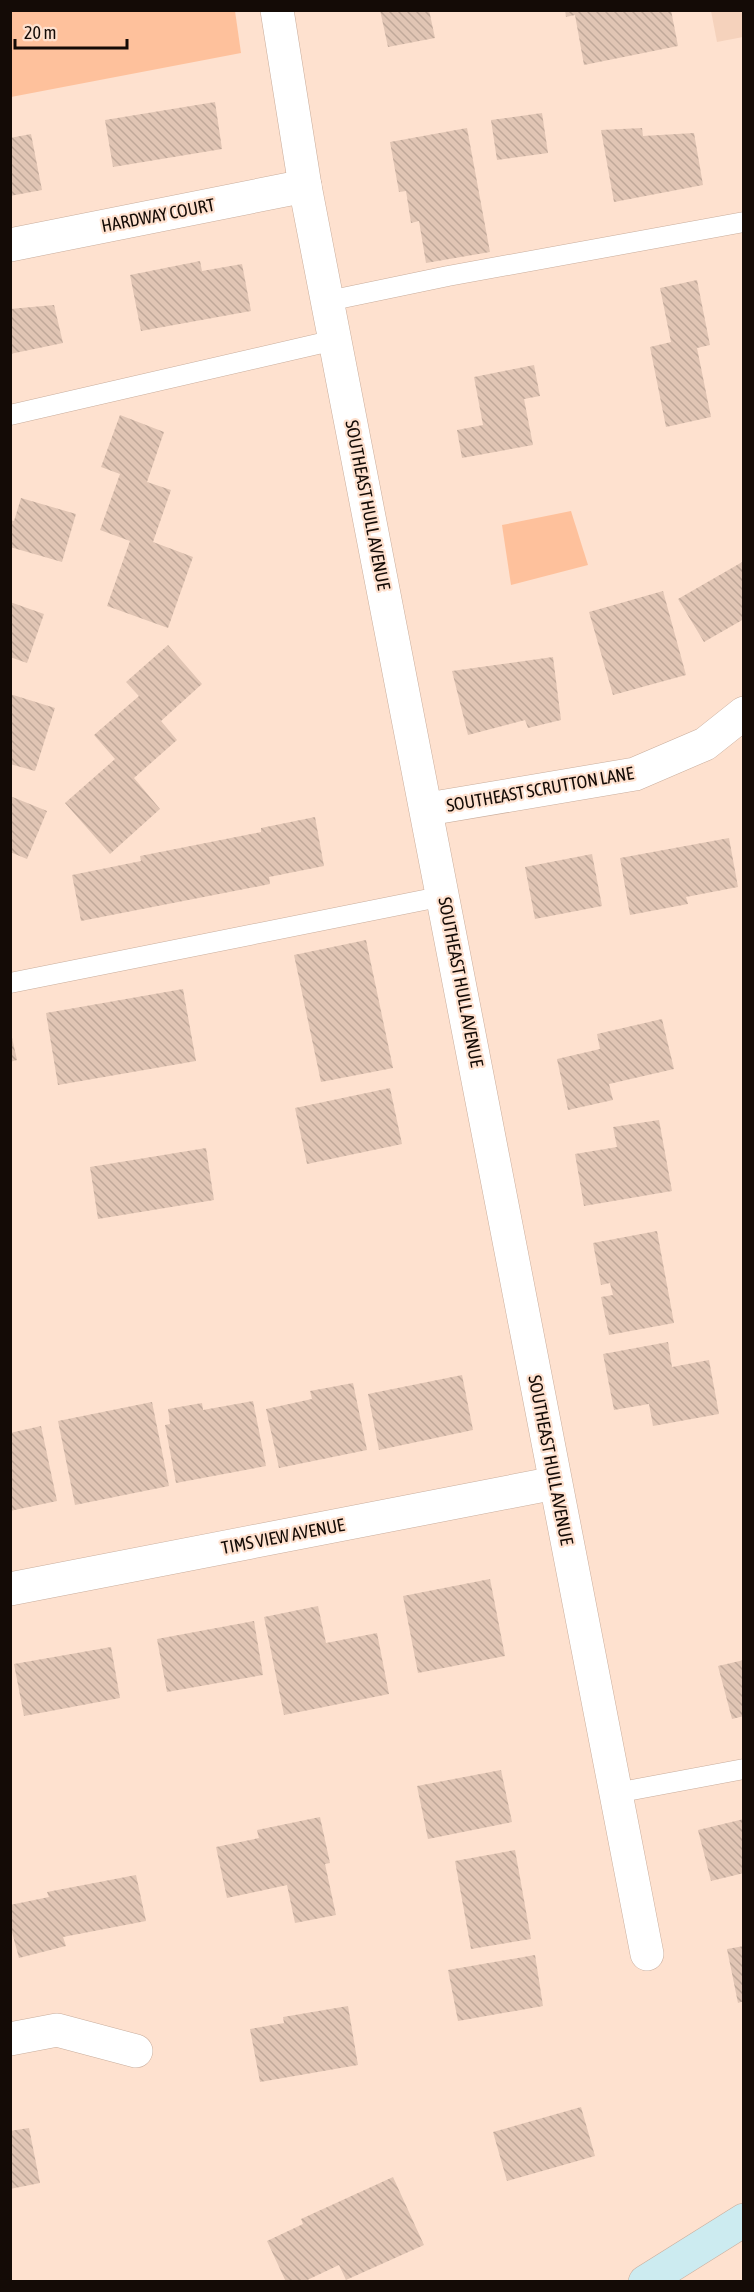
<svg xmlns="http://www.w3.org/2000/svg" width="754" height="2292" font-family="'Asap Condensed',sans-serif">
<defs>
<pattern id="building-back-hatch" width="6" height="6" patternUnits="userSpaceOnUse" patternTransform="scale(1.5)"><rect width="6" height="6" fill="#e1c5b4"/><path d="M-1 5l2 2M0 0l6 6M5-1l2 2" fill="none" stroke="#c0a899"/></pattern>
</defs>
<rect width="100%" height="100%" fill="#fee1cf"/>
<path fill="#f5d2bc" d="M711 11H743V37L717 42Z"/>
<g fill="#fec19c">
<path d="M11 10 235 11 241 53 11 97Z"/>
<path d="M571 511 588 565 511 585 502 525Z"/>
</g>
<g fill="url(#building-back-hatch)">
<path d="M380 10H429L435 38 388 47Z"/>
<path d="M565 10H671L678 46 584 65 575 15 566 17Z"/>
<path d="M215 102 222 149 113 167 105 120Z"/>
<path d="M542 113 548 153 497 160 491 120Z"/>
<path d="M467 128 490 252 426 263 419 221 411 223 406 191 399 192 390 142Z"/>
<path d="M642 128 643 136 694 133 703 185 614 202 601 130Z"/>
<path d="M31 134 42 190 10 196V138Z"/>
<path d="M200 261 202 271 242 264 251 311 141 331 130 275Z"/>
<path d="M697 280 710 345 697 348 711 417 666 427 650 347 671 342 660 288Z"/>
<path d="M54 305 63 343 10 354V309Z"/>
<path d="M534 365 540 396 524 399 533 445 462 458 457 430 483 425 474 377Z"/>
<path d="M120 415 164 432 147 482 171 490 153 542 193 557 168 628 107 606 130 541 100 530 120 474 101 467Z"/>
<path d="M21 498 76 514 62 562 10 547V520L14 521Z"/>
<path d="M744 561V619L704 642 678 599Z"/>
<path d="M663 591 686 675 613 695 589 612Z"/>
<path d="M10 602 44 614 27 663 10 657Z"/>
<path d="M168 645 202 684 161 721 177 740 134 778 160 809 110 854 65 803 115 759 94 735 139 696 126 682Z"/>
<path d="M553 657 561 720 528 728 525 720 468 735 452 671Z"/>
<path d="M10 694 55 708 35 771 10 764Z"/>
<path d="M10 796 47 811 27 859 10 852Z"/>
<path d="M315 817 324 866 269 877 270 884 81 921 72 875 141 861 140 856 261 832V828Z"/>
<path d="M729 838 738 887 686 897 688 904 630 915 620 858Z"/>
<path d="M592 854 602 906 535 919 525 867Z"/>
<path d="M366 940 393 1068 321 1082 294 955Z"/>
<path d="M183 989 196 1061 58 1085 46 1013Z"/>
<path d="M662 1019 674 1069 609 1084 613 1100 568 1110 557 1059 600 1049 597 1034Z"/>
<path d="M10 1029 17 1060 10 1062Z"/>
<path d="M390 1088 402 1144 307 1164 295 1108Z"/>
<path d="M659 1120 672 1191 584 1206 575 1154 617 1147 613 1127Z"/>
<path d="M206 1148 214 1200 98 1219 90 1167Z"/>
<path d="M657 1231 674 1323 609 1335 601 1297 613 1295 610 1283 601 1285 593 1243Z"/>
<path d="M668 1342 672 1367 709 1360 719 1414 653 1426 649 1404 614 1410 603 1354Z"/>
<path d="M462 1375 473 1430 379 1450 368 1394Z"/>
<path d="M353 1383 367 1450 279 1468 266 1409 312 1399 310 1391Z"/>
<path d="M253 1401 266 1466 176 1483 165 1425 170 1424 168 1409 202 1403 203 1410Z"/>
<path d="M152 1402 169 1486 75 1505 58 1421Z"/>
<path d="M41 1426 57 1501 10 1511V1433Z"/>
<path d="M490 1579 505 1656 418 1673 403 1596Z"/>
<path d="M318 1606 326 1643 377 1633 389 1694 284 1715 264 1617Z"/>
<path d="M254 1621 263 1675 167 1692 157 1639Z"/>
<path d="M111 1647 120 1698 24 1716 14 1664Z"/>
<path d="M744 1660V1716L732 1719 718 1666Z"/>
<path d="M501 1770 512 1822 428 1839 417 1786Z"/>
<path d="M320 1817 330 1863 325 1864 336 1915 295 1923 287 1885 227 1898 216 1847 259 1838 257 1830Z"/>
<path d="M744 1819V1873L711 1881 698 1830Z"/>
<path d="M515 1850 531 1939 471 1949 455 1861Z"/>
<path d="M136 1875 146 1921 63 1937 66 1946 19 1958 10 1925V1905L49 1897 47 1892Z"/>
<path d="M744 1946V2001L738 2003 727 1949Z"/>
<path d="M535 1955 543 2006 458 2021 448 1970Z"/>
<path d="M348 2006 358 2065 260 2082 250 2029 284 2023 283 2017Z"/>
<path d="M581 2107 595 2156 507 2181 493 2132Z"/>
<path d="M29 2128 40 2183 10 2189V2131Z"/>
<path d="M393 2177 424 2245 346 2280 339 2265 303 2282H286L267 2241 303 2224 301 2219Z"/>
</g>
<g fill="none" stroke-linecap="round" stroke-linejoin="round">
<g stroke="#c9ad9c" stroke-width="21">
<g id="service">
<path d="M328 301 448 276 744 222"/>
<path d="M10 415 335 340"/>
<path d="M10 983 444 896"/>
<path d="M616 1793 744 1769"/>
</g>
</g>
<g stroke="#c9ad9c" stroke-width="34">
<g id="minor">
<path d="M277 10 305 186 647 1954"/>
<path d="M10 245 305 186"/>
<path d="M428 809 635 774 705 744 744 713"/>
<path d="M10 1589 555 1483"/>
<path d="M10 2039 57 2030 136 2051"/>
</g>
</g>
<g stroke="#c9ad9c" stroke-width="34">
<path id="secondary" d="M645 2282 744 2220"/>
</g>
<use href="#service" stroke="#fff" stroke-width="20"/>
<use href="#minor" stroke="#fff" stroke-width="33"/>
<use href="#secondary" stroke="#ccebf0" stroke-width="33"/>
</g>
<g text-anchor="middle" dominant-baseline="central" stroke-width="4.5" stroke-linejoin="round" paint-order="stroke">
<g font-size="18" fill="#140b06" stroke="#fee1cf">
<text transform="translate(158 215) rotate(-11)">HARDWAY COURT</text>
<text transform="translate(368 505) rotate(79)">SOUTHEAST HULL AVENUE</text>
<text transform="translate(540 789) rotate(-10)">SOUTHEAST SCRUTTON LANE</text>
<text transform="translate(461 982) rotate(79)">SOUTHEAST HULL AVENUE</text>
<text transform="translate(551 1460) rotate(79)">SOUTHEAST HULL AVENUE</text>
<text transform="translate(283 1536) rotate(-11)">TIMS VIEW AVENUE</text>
</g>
</g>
<rect width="754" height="2292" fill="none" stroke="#140b06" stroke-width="24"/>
<path d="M15 39v9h112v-9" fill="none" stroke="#140b06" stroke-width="3"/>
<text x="24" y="39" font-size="18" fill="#140b06" stroke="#fee1cf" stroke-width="4.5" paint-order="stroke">20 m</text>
</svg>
